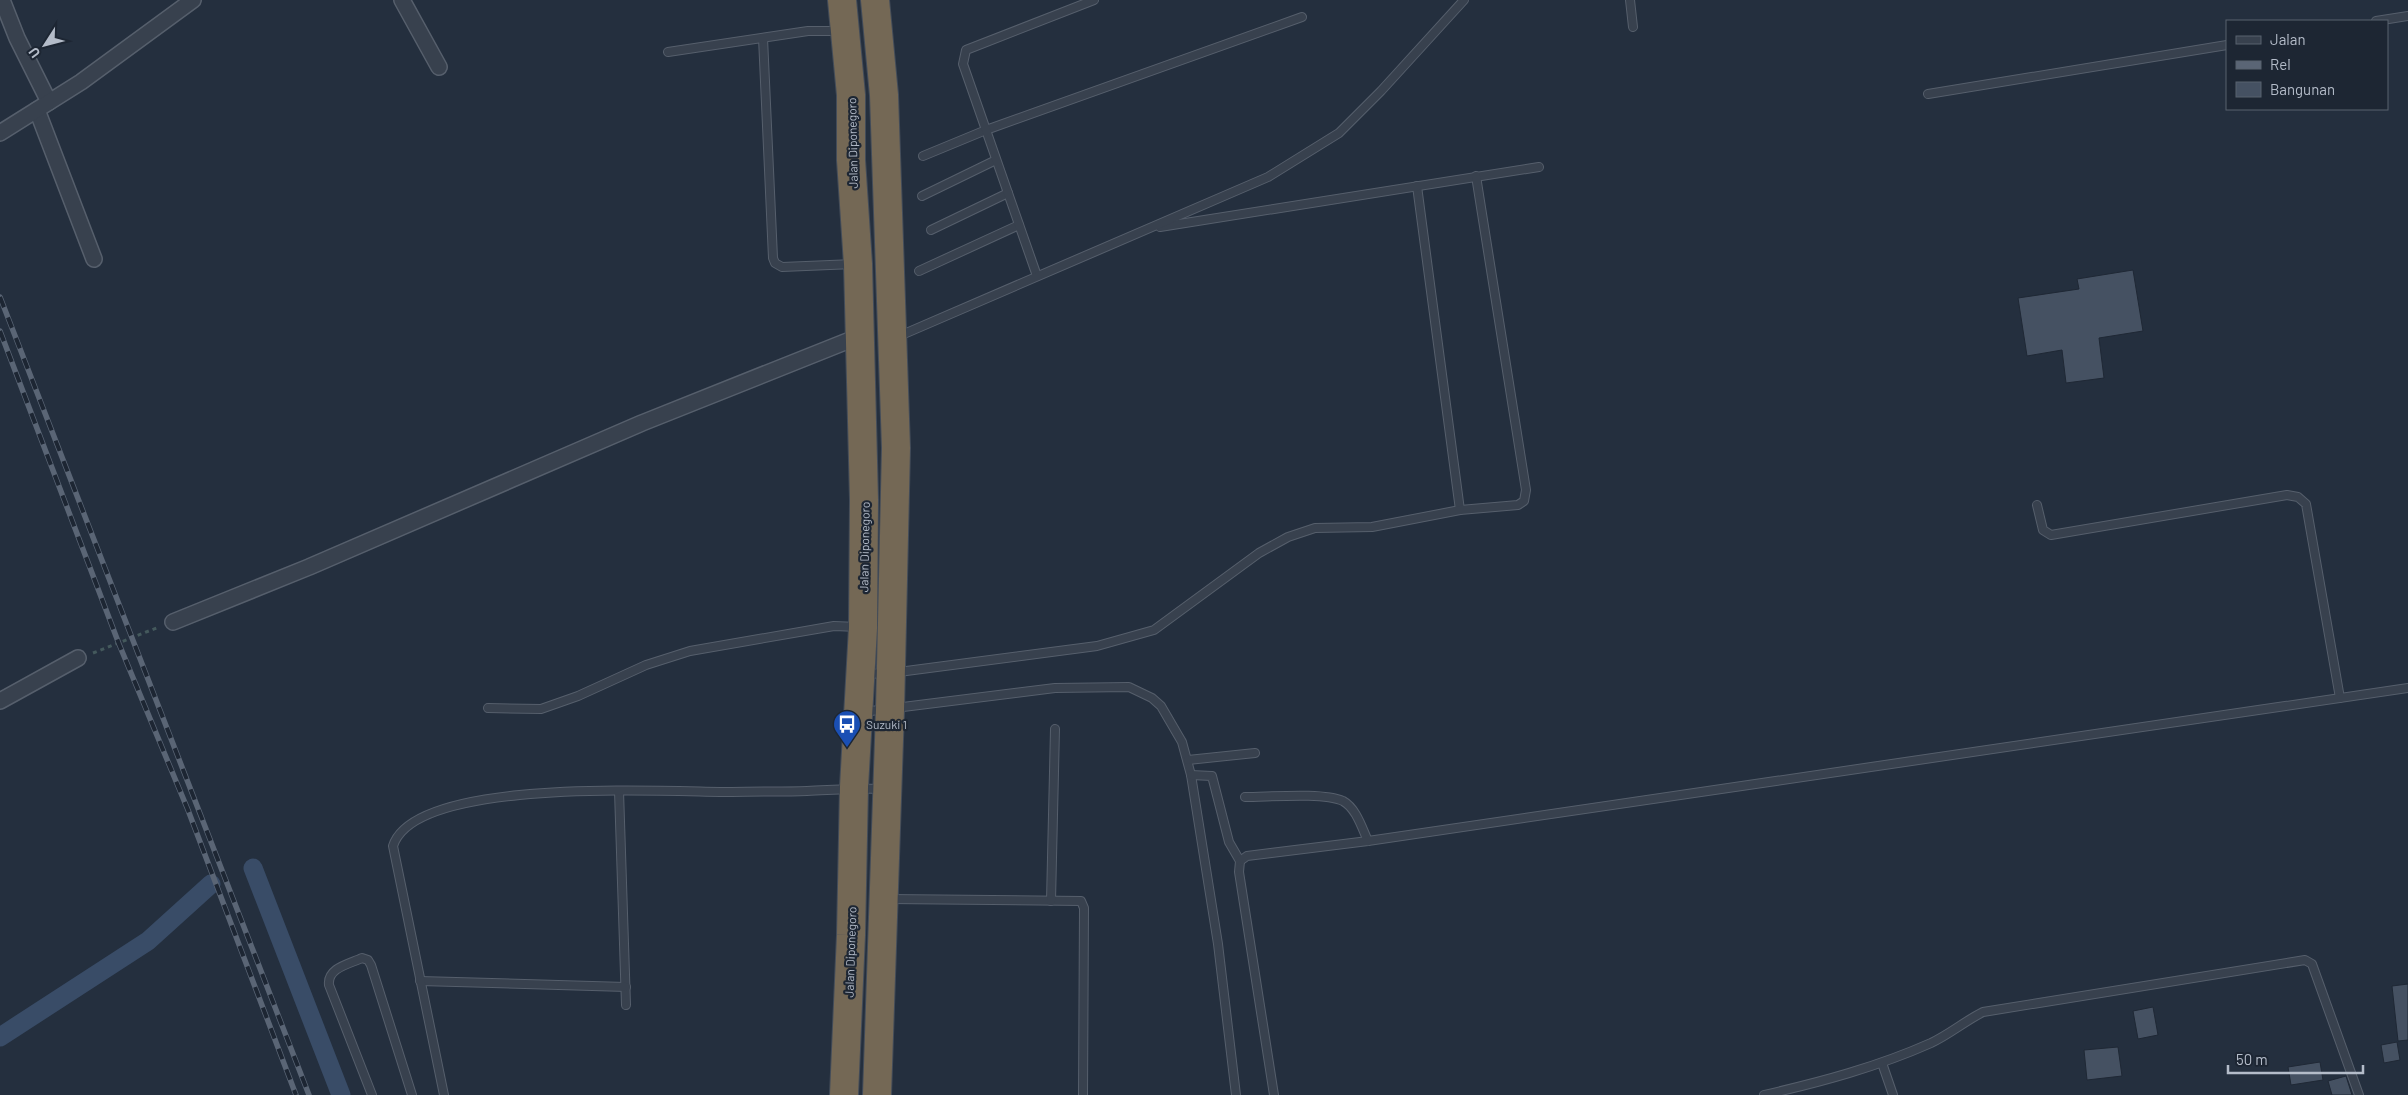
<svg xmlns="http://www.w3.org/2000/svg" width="2408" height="1095" font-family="Barlow,sans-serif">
<rect width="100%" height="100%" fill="#242f3e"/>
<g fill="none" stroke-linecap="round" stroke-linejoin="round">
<g stroke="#394c67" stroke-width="19">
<path d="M253 868 341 1095"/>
<path d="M0 1037 148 941 211 884"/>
</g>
</g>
<g fill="#455162" stroke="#1f2835">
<path d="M2133 270 2143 331 2099 338 2104 378 2066 383 2062 350 2027 356 2018 298 2079 289 2077 279Z"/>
<path d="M2408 984V1040L2398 1041 2392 986Z"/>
<path d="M2153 1007 2158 1035 2138 1039 2133 1011Z"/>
<path d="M2397 1042 2400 1060 2384 1063 2381 1045Z"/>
<path d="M2118 1047 2122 1076 2087 1080 2084 1050Z"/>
<path d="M2320 1062 2323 1080 2291 1085 2288 1067Z"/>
<path d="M2346 1076 2352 1095H2332L2328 1081Z"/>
</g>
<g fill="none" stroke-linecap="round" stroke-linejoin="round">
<g stroke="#565f6c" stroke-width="10">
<g id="lane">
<path d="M1630 0 1633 27"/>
<path d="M2376 21 2408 16"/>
<path d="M763 38 773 258 775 263 782 267 854 264"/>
<path d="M668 52 808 31H840"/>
<path d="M1928 94 2227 45"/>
<path d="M923 156 986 130 1302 17"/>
<path d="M1417 186 1460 510"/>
<path d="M922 196 996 160"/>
<path d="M1160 227 1539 167"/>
<path d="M931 230 1008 193"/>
<path d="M919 271 1019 225"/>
<path d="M1037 276 963 64 966 50 1094 0"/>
<path d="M897 337 1268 177 1339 133 1381 91 1464 0"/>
<path d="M2037 505 2043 530 2051 535 2287 495 2298 497 2306 504 2340 698"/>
<path d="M865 674 891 673 1097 646 1154 630 1259 553 1288 537 1315 528 1372 527 1460 510 1518 505 1524 501 1526 490 1476 176"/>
<path d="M488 708 541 709 578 696 646 665 690 651 834 626 858 627"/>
<path d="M863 712 1055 688 1129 687 1152 698 1161 706 1182 742 1191 775 1218 944 1236 1095"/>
<path d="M1188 760 1255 753"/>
<path d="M1191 775 1212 776 1229 842 1240 861 1239 872 1274 1095"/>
<path d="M619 791 626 1005"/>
<path d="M1245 797C1269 797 1323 792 1343 801 1356 808 1362 828 1368 841"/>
<path d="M1240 861 1247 856 1368 841 2408 688"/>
<path d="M888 899 1081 901 1084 908 1083 1095"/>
<path d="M1051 901 1055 729"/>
<path d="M420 981 626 987"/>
<path d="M1882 1063 1893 1095"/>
<path d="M372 1095 329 985C327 968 349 964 362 958L368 960 371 965 412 1095"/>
<path d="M444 1095 393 846C415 776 669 792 732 792 757 791 782 792 807 791 833 790 857 788 883 789"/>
<path d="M1764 1095C1821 1082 1877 1067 1931 1043 1950 1034 1965 1021 1983 1012L2305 960 2312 964 2359 1095"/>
</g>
</g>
<g stroke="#565f6c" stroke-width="18">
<g id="street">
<path d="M2 0 17 38 49 102"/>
<path d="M402 0 439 67"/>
<path d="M37 110 94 259"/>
<path d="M0 133 81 82 193 0"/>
<path d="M173 622 309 567 642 423 860 336"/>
<path d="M0 701 78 658"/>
</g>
</g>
<g stroke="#434c59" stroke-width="30">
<g id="highway">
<path d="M842 0 851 95V160L858 264 864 500 863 628 854 787 851 935 844 1095"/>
<path d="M875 0 884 95 896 448 890 710 877 1095"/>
</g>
</g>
<path stroke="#44595c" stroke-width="3" stroke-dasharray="4 4" stroke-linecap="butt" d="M93 653 159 627"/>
<use href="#lane" stroke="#38414e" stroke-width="8"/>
<use href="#street" stroke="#38414e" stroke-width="15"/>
<use href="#highway" stroke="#746855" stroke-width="28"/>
<g stroke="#5a6575" stroke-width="5.5">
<g id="rail">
<path d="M0 297 309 1095"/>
<path d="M0 331 119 644 188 810 296 1095"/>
</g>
</g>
<use href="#rail" stroke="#1d2633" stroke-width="4" stroke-dasharray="11" stroke-linecap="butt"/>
</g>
<defs>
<g id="bus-pin" transform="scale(1.4375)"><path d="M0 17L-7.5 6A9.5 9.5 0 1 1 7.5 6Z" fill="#1a4fb4" stroke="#1d2633"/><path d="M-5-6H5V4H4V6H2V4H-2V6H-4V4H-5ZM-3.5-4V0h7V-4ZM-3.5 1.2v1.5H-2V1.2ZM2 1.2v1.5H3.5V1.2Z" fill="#fff"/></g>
</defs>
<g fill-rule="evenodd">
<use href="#bus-pin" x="847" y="724"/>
</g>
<g text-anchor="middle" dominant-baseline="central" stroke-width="4.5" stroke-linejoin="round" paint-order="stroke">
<g font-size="12" fill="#b4bcc9" stroke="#1d2633">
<text transform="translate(852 143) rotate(-91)">Jalan Diponegoro</text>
<text transform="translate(864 547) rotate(-89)">Jalan Diponegoro</text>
<text transform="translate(850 952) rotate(-88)">Jalan Diponegoro</text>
</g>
<g font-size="12" fill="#b4bcc9" stroke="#1d2633" text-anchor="start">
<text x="866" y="724">Suzuki 1</text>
</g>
</g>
<rect x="2226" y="20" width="162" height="90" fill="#1d2633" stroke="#59626f"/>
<rect x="2236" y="36" width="25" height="8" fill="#38414e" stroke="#59626f"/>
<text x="2270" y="45" font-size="15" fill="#b4bcc9">Jalan</text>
<rect x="2236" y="61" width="25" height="8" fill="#5a6575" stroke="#59626f"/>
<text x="2270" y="70" font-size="15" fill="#b4bcc9">Rel</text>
<rect x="2236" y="82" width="25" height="15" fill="#455162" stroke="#59626f"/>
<text x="2270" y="95" font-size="15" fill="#b4bcc9">Bangunan</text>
<g transform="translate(45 45) rotate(234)" stroke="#1d2633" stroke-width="4" paint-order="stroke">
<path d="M0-4L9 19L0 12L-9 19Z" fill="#b4bcc9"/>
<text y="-8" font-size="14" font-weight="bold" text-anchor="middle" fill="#b4bcc9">U</text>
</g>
<path d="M2228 1065v8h135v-8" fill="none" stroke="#b4bcc9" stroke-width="2.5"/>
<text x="2236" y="1065" font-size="15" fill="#b4bcc9" stroke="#1d2633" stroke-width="4" paint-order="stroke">50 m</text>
</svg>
